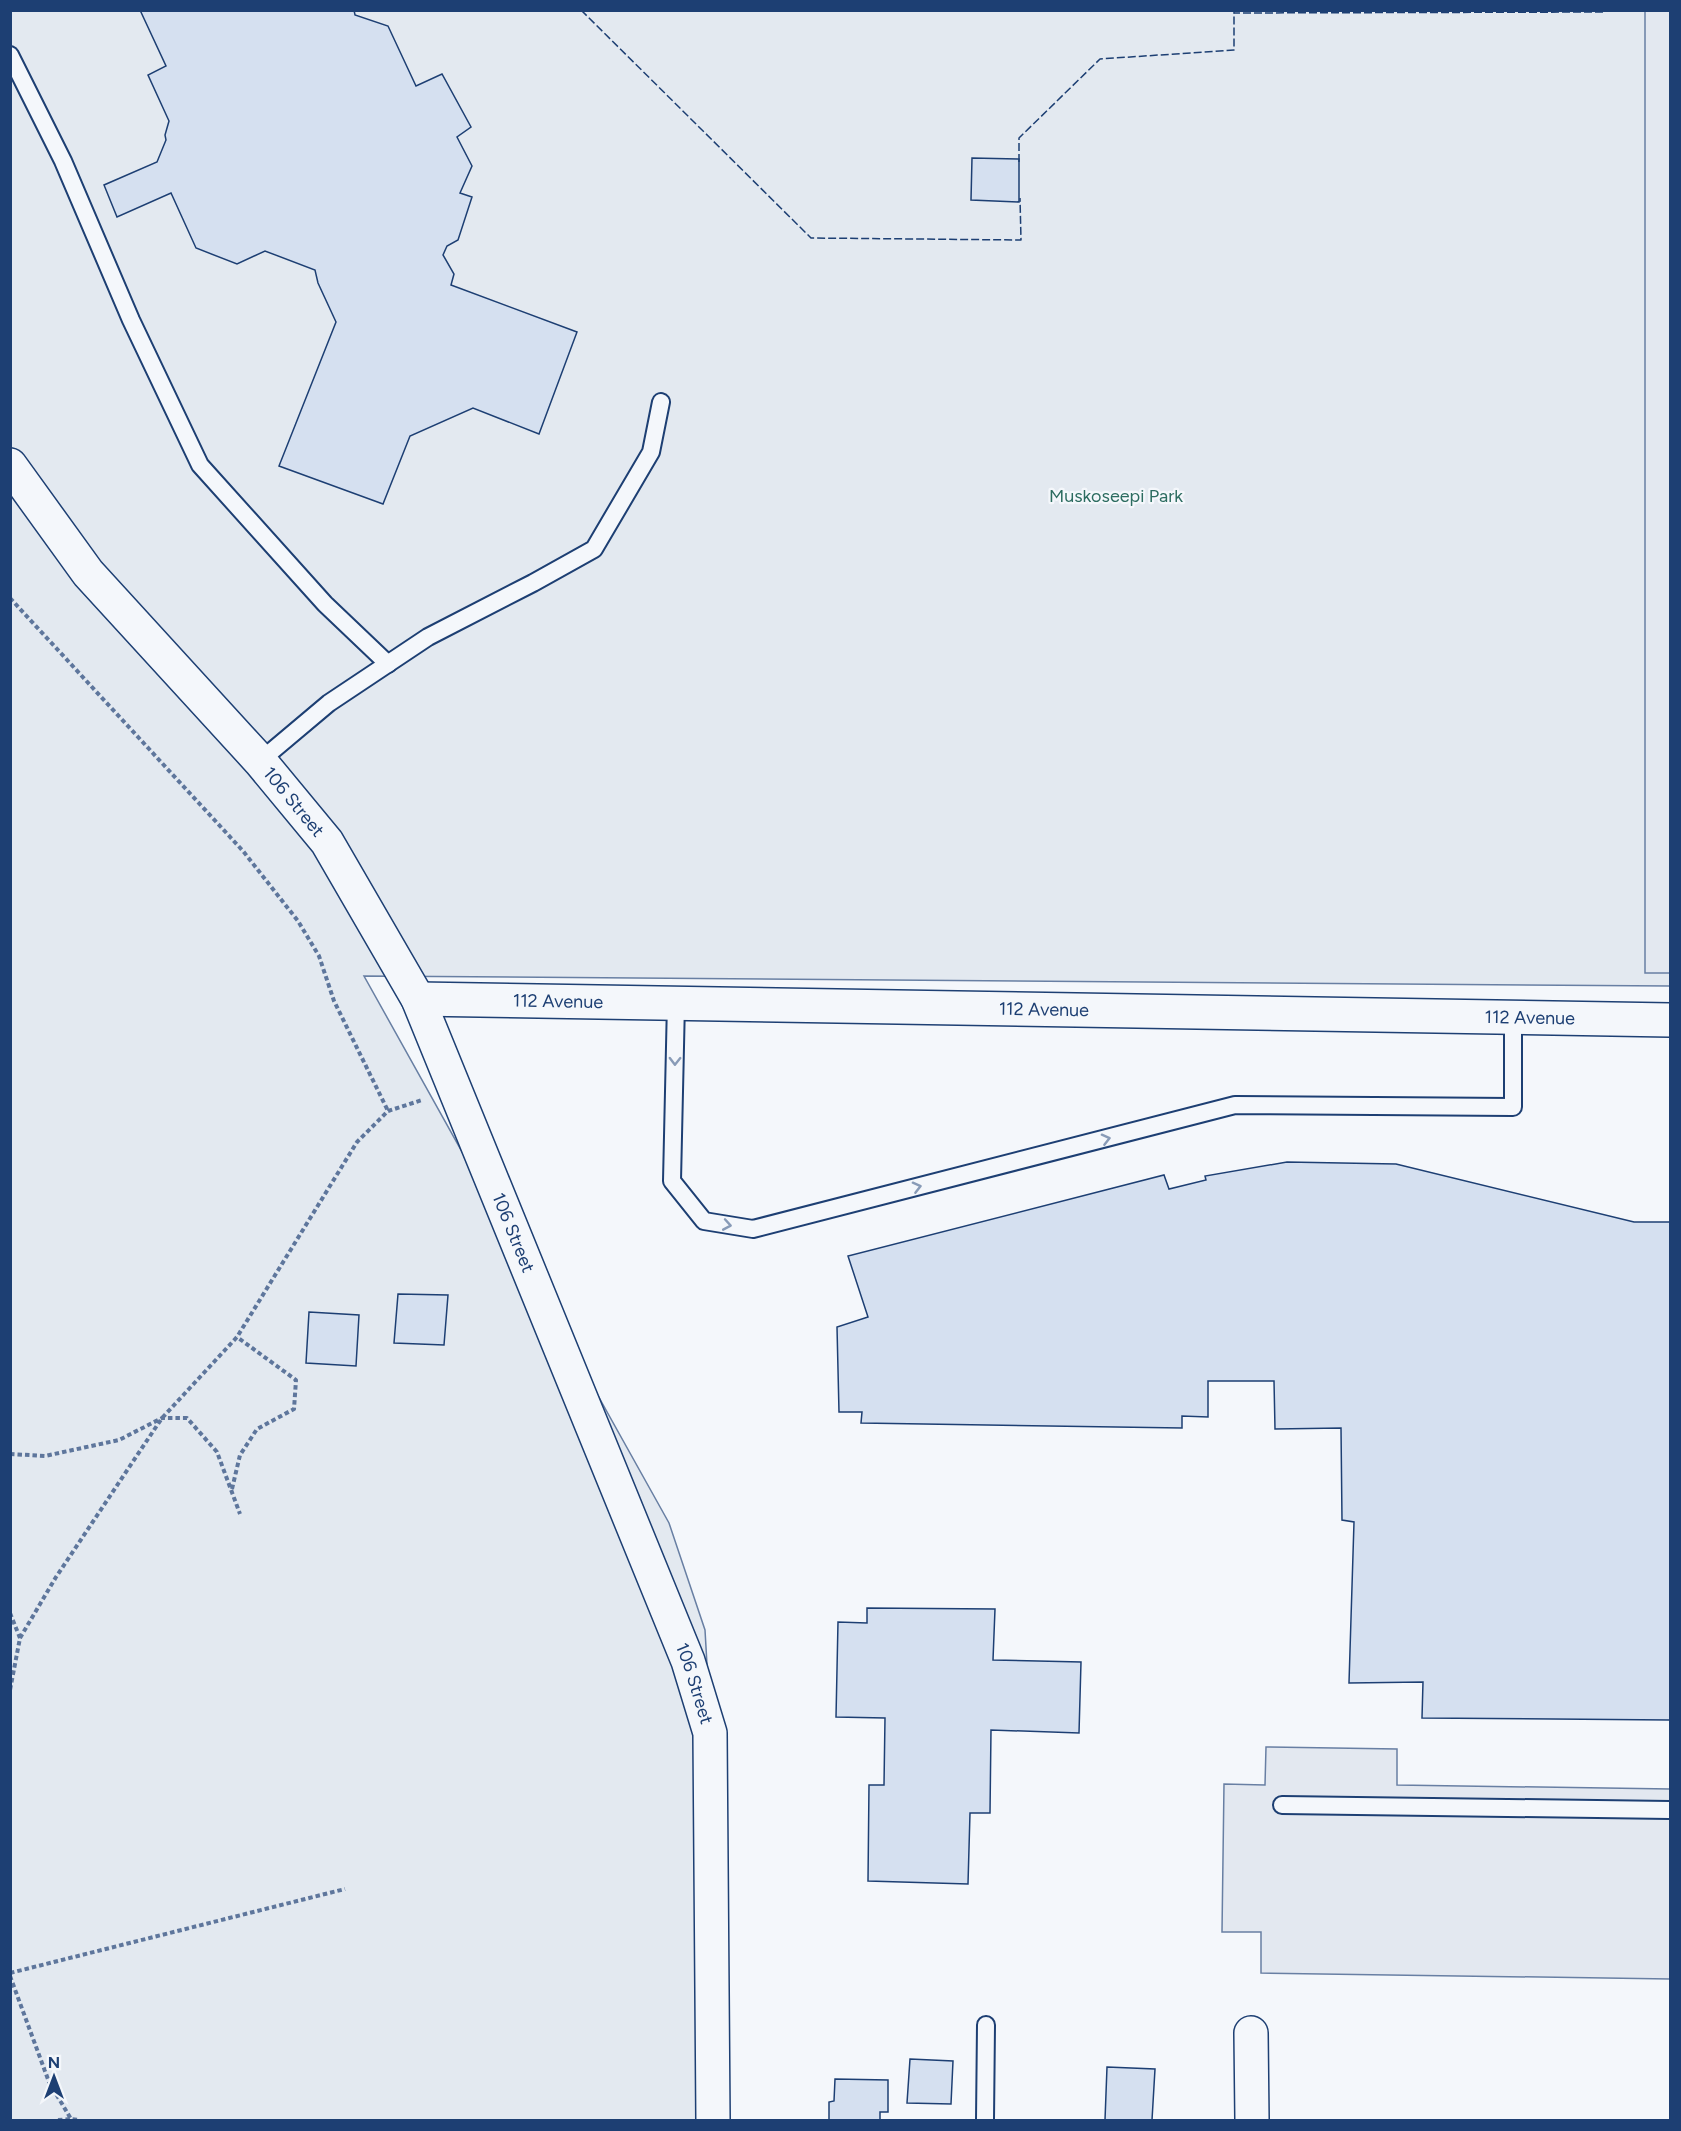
<svg xmlns="http://www.w3.org/2000/svg" width="1681" height="2131" font-family="Figtree,sans-serif">
<rect width="100%" height="100%" fill="#f4f7fb"/>
<path fill="#e3e9f0" stroke="#687fa3" stroke-width="1.5" d="M11 11H1670V986L364 976 669 1523 705 1630 729 2046 726 2120H11Z"/>
<g fill="#e3e8f0" stroke="#687fa3" stroke-width="1.5">
<rect x="1645" y="11" width="25" height="962"/>
<path d="M1266 1747 1397 1749V1785L1670 1789V1979L1261 1973V1932H1222L1224 1784 1265 1785Z"/>
</g>
<g fill="#d5e0f0" stroke="#1d3f73" stroke-width="1.5">
<path d="M140 10H354L355 15 388 26 416 86 442 74 471 127 457 137 472 166 460 193 472 197 458 240 447 246 443 255 454 274 451 285 577 332 539 434 473 408 410 436 383 504 279 466 336 322 318 283 315 270 265 251 237 264 196 248 171 193 117 217 104 185 157 162 166 140 165 135 169 121 148 75 166 66Z"/>
<path d="M972 158 1019 159V202L971 200Z"/>
<path d="M1287 1162 1396 1164 1634 1222H1670V1720L1422 1718 1423 1682 1349 1683 1354 1522 1342 1520 1341 1428 1275 1429 1274 1381H1208V1417L1182 1416V1428L861 1423 862 1412H839L837 1327 868 1317 848 1256 1164 1175 1169 1189 1206 1180 1205 1176Z"/>
<path d="M398 1294 448 1295 444 1345 394 1343Z"/>
<path d="M309 1312 359 1315 356 1366 306 1363Z"/>
<path d="M867 1608 995 1609 993 1660 1081 1662 1079 1733 991 1730 990 1813H970L968 1884 868 1881 869 1785H884L885 1718 836 1717 838 1622 867 1623Z"/>
<path d="M910 2059 953 2061 951 2104 907 2103Z"/>
<path d="M1107 2067 1155 2069 1152 2120H1105Z"/>
<path d="M835 2079 888 2080V2112H880V2120H829V2102L834 2101Z"/>
</g>
<g fill="none" stroke-linecap="round" stroke-linejoin="round">
<g stroke="#1d3f73" stroke-width="20">
<g id="service">
<path d="M10 55 63 161 131 320 200 465 325 604 388 664"/>
<path d="M260 761 329 703 428 637 533 583 594 549 651 452 661 402"/>
<path d="M676 1002 672 1181 704 1221 753 1229 1235 1105 1513 1107V1018"/>
<path d="M1282 1805 1670 1810"/>
<path d="M985 2120 986 2025"/>
</g>
</g>
<g stroke="#1d3f73" stroke-width="36">
<path id="minor" d="M1251 2033 1252 2120"/>
</g>
<g stroke="#1d3f73" stroke-width="36">
<g id="tertiary">
<path id="s1" d="M10 465 88 573 260 761 327 842 418 999 688 1661 710 1733 713 2120"/>
<path id="s2" d="M418 999 1670 1020"/>
</g>
</g>
<g stroke="#5e769c" stroke-width="4" stroke-dasharray="4.5 3" stroke-linecap="butt">
<path d="M10 598 243 851 298 921 319 956 334 1001 388 1111"/>
<path d="M10 1454 45 1456 119 1440 162 1418H187L217 1452 240 1514"/>
<path d="M232 1489 240 1455 257 1429 294 1409 296 1380 237 1337"/>
<path d="M10 1613 20 1638 10 1690"/>
<path d="M20 1638 56 1577 162 1418 237 1337 357 1142 388 1111 422 1100"/>
<path d="M10 1973 345 1889"/>
<path d="M10 1976 49 2082 71 2119 79 2120"/>
<path d="M58 2120 71 2119"/>
</g>
<use href="#service" stroke="#f4f7fb" stroke-width="16"/>
<use href="#minor" stroke="#f4f7fb" stroke-width="33"/>
<use href="#tertiary" stroke="#f4f7fb" stroke-width="33"/>
<g stroke="#1d3f73" stroke-width="1.5" stroke-dasharray="8 3" stroke-linecap="butt">
<path d="M581 10 811 238 1021 240 1020 198"/>
<path d="M1234 11V13L1604 12V10"/>
<path d="M1019 162V138L1100 59 1234 50V13"/>
</g>
</g>
<defs><path id="oneway-chevron" d="M-2-3.5L2.5 0L-2 3.5" fill="none" stroke-width="1.6" stroke-linecap="round" stroke-linejoin="round" transform="scale(1.5)"/></defs>
<g stroke="#889bb7">
<use href="#oneway-chevron" transform="translate(675 1061) rotate(91)"/>
<use href="#oneway-chevron" transform="translate(1106 1139) rotate(-14)"/>
<use href="#oneway-chevron" transform="translate(917 1187) rotate(-14)"/>
<use href="#oneway-chevron" transform="translate(727 1225) rotate(10)"/>
</g>
<g text-anchor="middle" dominant-baseline="central" stroke-width="4.5" stroke-linejoin="round" paint-order="stroke">
<g font-size="18" fill="#2c6c60" stroke="#f4f7fb">
<text x="1116" y="496">Muskoseepi Park</text>
</g>
<g font-size="18" fill="#1d3f73" stroke="#f4f7fb">
<text stroke="none"><textPath href="#s1" startOffset="441">106 Street</textPath></text>
<text stroke="none"><textPath href="#s2" startOffset="140">112 Avenue</textPath></text>
<text stroke="none"><textPath href="#s2" startOffset="626">112 Avenue</textPath></text>
<text stroke="none"><textPath href="#s2" startOffset="1112">112 Avenue</textPath></text>
<text stroke="none"><textPath href="#s1" startOffset="927">106 Street</textPath></text>
<text stroke="none"><textPath href="#s1" startOffset="1413">106 Street</textPath></text>
</g>
</g>
<rect width="1681" height="2131" fill="none" stroke="#1d3f73" stroke-width="24"/>
<g transform="translate(54 2077)" stroke="#f4f7fb" stroke-width="4.5" paint-order="stroke">
<path d="M0-4.5L10 22L0 15L-10 22Z" fill="#1d3f73"/>
<text y="-9" font-size="16" font-weight="bold" text-anchor="middle" fill="#1d3f73">N</text>
</g>
</svg>
